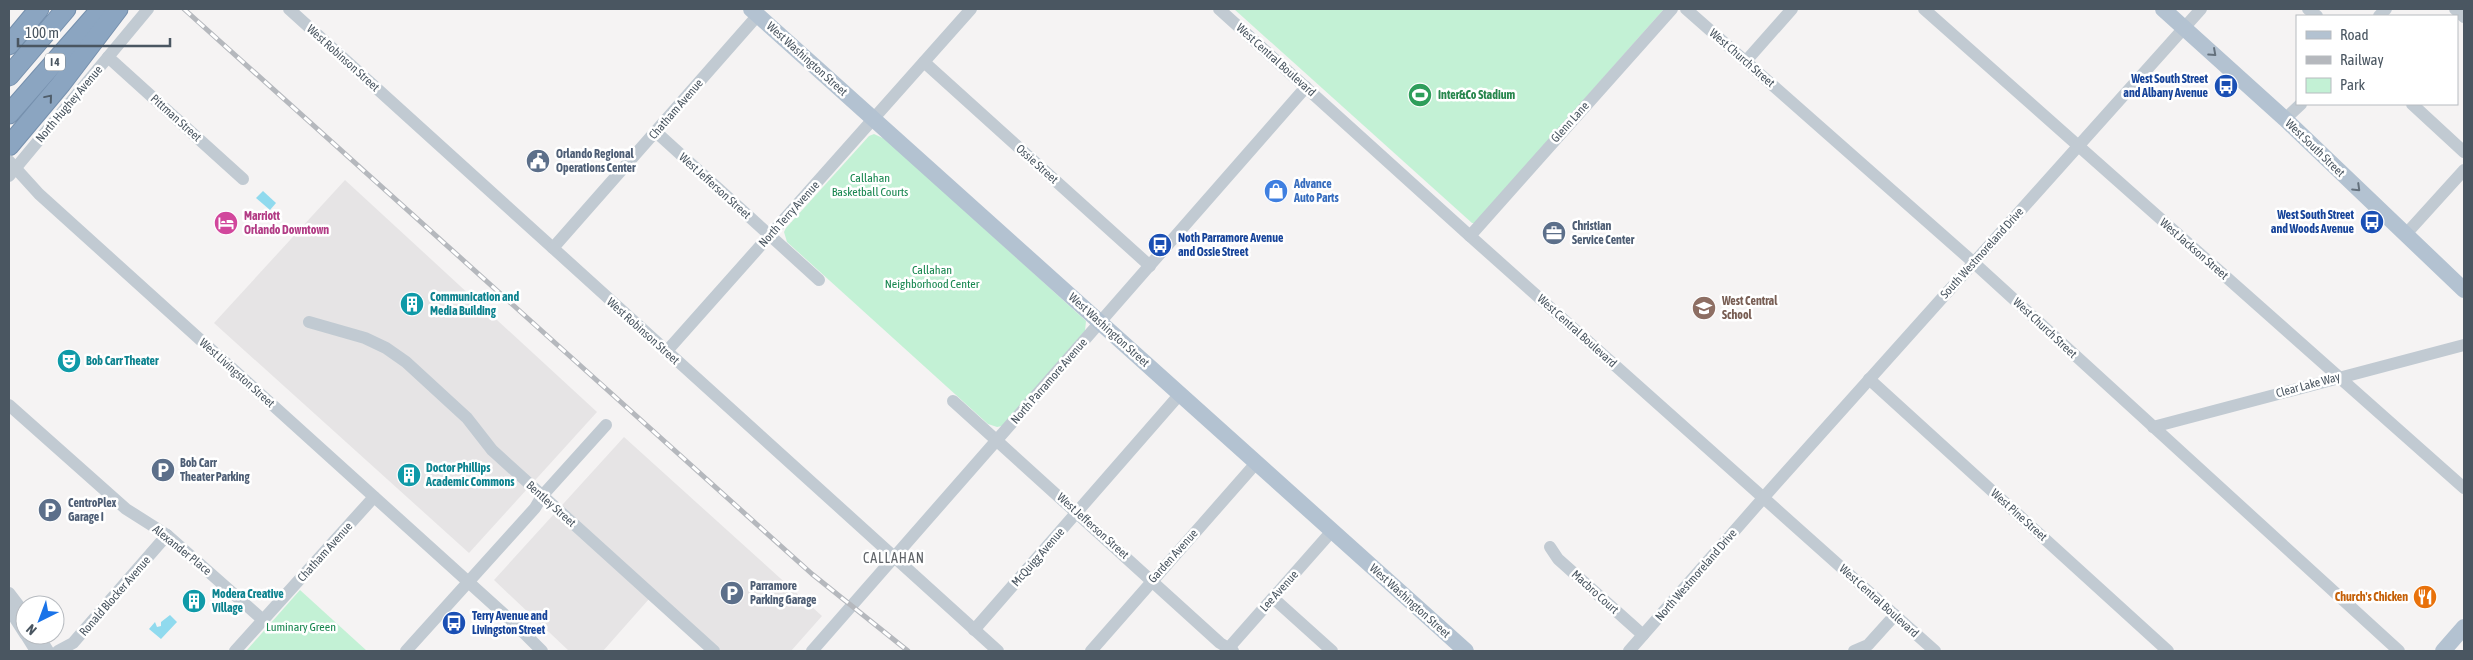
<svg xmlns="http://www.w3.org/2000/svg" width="2473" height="660" font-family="'Asap Condensed',sans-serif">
<rect width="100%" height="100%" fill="#f5f3f3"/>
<g fill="#e6e4e5">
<path d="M345 180 597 412 469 553 214 323Z"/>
<path d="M624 437 822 616 791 651H706L649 599 603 651H569L494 580Z"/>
</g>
<g fill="#c3f1d5">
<path d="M1234 9H1664L1475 223H1472Z"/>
<path d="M874 134 887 140 1086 321 1085 331 1002 426 997 427 988 424 787 242 784 232 786 228 869 136Z"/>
<path d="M300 590 367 651H246Z"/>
</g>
<g fill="#90daee">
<path d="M263 191 276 203 270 210 256 198Z"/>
<path d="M170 615 177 622 161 639 149 629 155 622 157 627 161 626V622Z"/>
</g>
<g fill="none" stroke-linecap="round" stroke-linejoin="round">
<g stroke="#7690ad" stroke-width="21">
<g id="highway">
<path d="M9 45 39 9"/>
<path d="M9 76 66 9"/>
<path d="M9 114 101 9"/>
<path d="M9 146 61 84 118 9"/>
</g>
</g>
<g stroke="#c1cad2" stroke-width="12">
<path d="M289 9 998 651"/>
<path d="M1219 9 1470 236 1935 651"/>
<path d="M1686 9 1973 262 2399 651"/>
<path d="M1924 9 2464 488"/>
<path d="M2308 9 2317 16"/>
<path d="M2455 9 2464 17"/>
<path d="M2379 16 2386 9"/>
<path d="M108 57 243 179"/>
<path d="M1746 61 1792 9"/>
<path d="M924 62 1150 266"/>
<path d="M2412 104 2464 152"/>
<path d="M2285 119 2301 104"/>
<path d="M656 132 819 280"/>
<path d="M9 161 39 194 516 625 542 651"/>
<path d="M9 176 148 9"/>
<path d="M2406 234 2464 170"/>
<path d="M1470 236 1672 9"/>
<path d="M553 248 758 15"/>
<path d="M309 322 365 338 386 348 406 362 467 418 492 450 714 651"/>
<path d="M666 352 971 9"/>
<path d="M1869 379 2168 651"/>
<path d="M953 401 1220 643 1233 651"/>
<path d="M9 405 126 509 167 535 263 620"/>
<path d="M2153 427 2464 345"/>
<path d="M1550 547 1558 559 1643 635"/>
<path d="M9 593 25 614"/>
<path d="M1273 598 1332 651"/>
<path d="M9 609 25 634"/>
<path d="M974 630 1180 394"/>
<path d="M26 635 36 651"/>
<path d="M38 635 48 651"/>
<path d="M58 651 73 643 167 535"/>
<path d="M235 651 374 497"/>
<path d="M406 651 535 508 542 496 606 425"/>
<path d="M812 651 1306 87"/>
<path d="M1091 651 1257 462"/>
<path d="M1226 651 1332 531"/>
<path d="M1629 651 1772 488 2201 9"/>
<path d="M1854 651 1868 645 1895 615"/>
</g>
<g stroke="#b3c2d1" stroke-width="16">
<path d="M751 9 1466 651"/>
<path d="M2163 9 2285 119 2464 290"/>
<path d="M2443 651 2464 627"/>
</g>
<use href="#highway" stroke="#8ba5c1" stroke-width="19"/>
<g stroke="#b5b8bd" stroke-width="5">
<path id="rail" d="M184 9 812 574 908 651"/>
</g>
<use href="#rail" stroke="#fff" stroke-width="3" stroke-dasharray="9" stroke-linecap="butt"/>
</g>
<defs><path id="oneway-chevron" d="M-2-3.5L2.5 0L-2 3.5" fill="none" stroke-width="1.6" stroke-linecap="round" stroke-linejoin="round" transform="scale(1.25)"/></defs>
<g stroke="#64717d">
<use href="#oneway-chevron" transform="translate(2213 53) rotate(42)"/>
<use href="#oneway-chevron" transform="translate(2357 188) rotate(44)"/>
</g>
<use stroke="#505e6b" href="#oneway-chevron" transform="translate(49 98) rotate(-50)"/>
<defs>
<g id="bus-disc" transform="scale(1.25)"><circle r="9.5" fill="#1a4fb4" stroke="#fff"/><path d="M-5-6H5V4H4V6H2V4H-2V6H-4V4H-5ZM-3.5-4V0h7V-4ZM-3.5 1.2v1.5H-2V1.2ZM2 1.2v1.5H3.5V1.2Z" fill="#fff"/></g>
<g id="stadium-disc" transform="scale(1.25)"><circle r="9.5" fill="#2e9e5b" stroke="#fff"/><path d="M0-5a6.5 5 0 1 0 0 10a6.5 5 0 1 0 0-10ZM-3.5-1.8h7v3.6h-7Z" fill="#fff"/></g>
<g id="civic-disc" transform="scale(1.25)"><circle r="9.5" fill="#5c6f8a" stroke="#fff"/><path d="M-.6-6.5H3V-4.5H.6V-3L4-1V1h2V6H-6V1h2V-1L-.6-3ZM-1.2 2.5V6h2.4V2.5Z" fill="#fff"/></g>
<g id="shop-disc" transform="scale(1.25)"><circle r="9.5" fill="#3f7fe0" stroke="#fff"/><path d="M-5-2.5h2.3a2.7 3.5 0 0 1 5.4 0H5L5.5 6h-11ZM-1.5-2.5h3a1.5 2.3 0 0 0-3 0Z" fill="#fff"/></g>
<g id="hotel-disc" transform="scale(1.25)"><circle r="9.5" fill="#d1479c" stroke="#fff"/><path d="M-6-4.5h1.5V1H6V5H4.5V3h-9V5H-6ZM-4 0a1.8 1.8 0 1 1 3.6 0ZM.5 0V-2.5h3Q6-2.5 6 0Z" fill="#fff"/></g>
<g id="office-disc" transform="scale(1.25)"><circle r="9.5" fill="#5c6f8a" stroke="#fff"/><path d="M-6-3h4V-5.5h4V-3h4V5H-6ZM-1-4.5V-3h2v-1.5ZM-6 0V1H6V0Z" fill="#fff"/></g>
<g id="building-disc" transform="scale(1.25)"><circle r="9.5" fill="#0f9aa8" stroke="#fff"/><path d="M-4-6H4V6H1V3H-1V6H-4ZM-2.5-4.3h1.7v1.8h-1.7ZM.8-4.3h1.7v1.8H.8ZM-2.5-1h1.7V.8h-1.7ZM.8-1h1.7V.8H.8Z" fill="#fff"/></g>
<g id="school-disc" transform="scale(1.25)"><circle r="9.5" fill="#8d6e63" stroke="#fff"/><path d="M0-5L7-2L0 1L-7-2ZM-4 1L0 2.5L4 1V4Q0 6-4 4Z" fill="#fff"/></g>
<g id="theatre-disc" transform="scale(1.25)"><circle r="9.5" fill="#0f9aa8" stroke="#fff"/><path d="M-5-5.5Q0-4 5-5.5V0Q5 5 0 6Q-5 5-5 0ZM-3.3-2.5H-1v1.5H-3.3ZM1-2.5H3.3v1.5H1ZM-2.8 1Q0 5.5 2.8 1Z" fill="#fff"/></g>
<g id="parking-disc" transform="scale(1.25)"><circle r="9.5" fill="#5c6f8a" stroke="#fff"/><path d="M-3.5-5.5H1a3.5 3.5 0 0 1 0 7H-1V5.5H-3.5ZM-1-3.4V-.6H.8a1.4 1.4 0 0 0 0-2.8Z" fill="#fff"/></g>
<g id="restaurant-disc" transform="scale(1.25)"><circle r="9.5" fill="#e8710a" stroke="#fff"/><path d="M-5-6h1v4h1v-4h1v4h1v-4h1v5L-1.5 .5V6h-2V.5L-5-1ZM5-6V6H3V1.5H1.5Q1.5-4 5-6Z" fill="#fff"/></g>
</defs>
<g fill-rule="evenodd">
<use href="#bus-disc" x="2226" y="86"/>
<use href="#stadium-disc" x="1420" y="95"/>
<use href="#civic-disc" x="538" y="161"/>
<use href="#shop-disc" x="1276" y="191"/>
<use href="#bus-disc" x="2372" y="222"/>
<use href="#hotel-disc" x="226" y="223"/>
<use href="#office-disc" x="1554" y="233"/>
<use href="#bus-disc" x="1160" y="245"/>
<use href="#building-disc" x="412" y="304"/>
<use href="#school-disc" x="1704" y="308"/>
<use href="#theatre-disc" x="69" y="361"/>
<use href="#parking-disc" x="163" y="470"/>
<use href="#building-disc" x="409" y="475"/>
<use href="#parking-disc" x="50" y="510"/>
<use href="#parking-disc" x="732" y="593"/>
<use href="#restaurant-disc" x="2425" y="597"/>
<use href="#building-disc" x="194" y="601"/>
<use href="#bus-disc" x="454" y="623"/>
</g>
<g text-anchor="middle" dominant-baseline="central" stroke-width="5" stroke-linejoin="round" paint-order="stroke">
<rect fill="#fff" stroke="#808990" stroke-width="1" x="45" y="53.5" width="20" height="17" rx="4"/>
<g font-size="11" font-weight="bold" fill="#4a5661">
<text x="55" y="62">I 4</text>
</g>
<g font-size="12" fill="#4a5661" stroke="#fff">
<text transform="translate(343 58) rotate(42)">West Robinson Street</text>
<text transform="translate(1742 58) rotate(41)">West Church Street</text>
<text transform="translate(807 59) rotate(42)">West Washington Street</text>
<text transform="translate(1276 60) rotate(42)">West Central Boulevard</text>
<text transform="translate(69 104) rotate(-50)">North Hughey Avenue</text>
<text transform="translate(676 109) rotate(-49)">Chatham Avenue</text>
<text transform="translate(176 118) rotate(42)">Pittman Street</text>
<text transform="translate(1570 122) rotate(-48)">Glenn Lane</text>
<text transform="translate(2315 148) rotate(44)">West South Street</text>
<text transform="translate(1037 164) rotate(42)">Ossie Street</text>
<text transform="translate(715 186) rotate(42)">West Jefferson Street</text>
<text transform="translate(789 214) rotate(-48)">North Terry Avenue</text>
<text transform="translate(2194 249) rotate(41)">West Jackson Street</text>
<text transform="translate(1982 253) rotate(-48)">South Westmoreland Drive</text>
<text transform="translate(2045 328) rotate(43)">West Church Street</text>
<text transform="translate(1109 330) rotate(42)">West Washington Street</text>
<text transform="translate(643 331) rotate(42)">West Robinson Street</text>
<text transform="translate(1577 331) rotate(42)">West Central Boulevard</text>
<text transform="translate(237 373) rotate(42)">West Livingston Street</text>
<text transform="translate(1049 381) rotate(-49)">North Parramore Avenue</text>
<text transform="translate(2308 385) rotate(-15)">Clear Lake Way</text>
<text transform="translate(551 504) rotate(42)">Bentley Street</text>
<text transform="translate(2019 515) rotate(42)">West Pine Street</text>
<text transform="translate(1093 526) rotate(42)">West Jefferson Street</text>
<text transform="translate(182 550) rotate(39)">Alexander Place</text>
<text transform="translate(325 552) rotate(-48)">Chatham Avenue</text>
<text transform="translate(1173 556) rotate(-48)">Garden Avenue</text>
<text transform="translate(1038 557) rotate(-49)">McQuigg Avenue</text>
<text transform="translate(1696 575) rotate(-49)">North Westmoreland Drive</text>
<text transform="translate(1279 591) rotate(-48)">Lee Avenue</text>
<text transform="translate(1595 592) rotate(42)">Macbro Court</text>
<text transform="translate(115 596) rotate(-49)">Ronald Blocker Avenue</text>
<text transform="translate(1410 601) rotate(42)">West Washington Street</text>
<text transform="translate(1879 601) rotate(42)">West Central Boulevard</text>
</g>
<g font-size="12" font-weight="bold" fill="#164399" stroke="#fff" text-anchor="end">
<text x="2208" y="79">West South Street<tspan x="2208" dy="14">and Albany Avenue</tspan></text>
<text x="2354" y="215">West South Street<tspan x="2354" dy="14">and Woods Avenue</tspan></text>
<text x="1178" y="238" text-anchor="start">Noth Parramore Avenue<tspan x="1178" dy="14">and Ossie Street</tspan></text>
<text x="472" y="616" text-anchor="start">Terry Avenue and<tspan x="472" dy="14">Livingston Street</tspan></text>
</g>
<g font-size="12" font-weight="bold" fill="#27864d" stroke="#fff" text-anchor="start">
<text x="1438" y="95">Inter&amp;Co Stadium</text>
</g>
<g font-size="12" font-weight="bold" fill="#4e5e75" stroke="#fff" text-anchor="start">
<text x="556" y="154">Orlando Regional<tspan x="556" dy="14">Operations Center</tspan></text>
<text x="1572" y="226">Christian<tspan x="1572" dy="14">Service Center</tspan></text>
<text x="180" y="463">Bob Carr<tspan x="180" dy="14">Theater Parking</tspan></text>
<text x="68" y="503">CentroPlex<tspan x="68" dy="14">Garage I</tspan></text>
<text x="750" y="586">Parramore<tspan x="750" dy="14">Parking Garage</tspan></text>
</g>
<g font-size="12" fill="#17864f" stroke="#fff">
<text x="870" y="178">Callahan<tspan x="870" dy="14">Basketball Courts</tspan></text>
<text x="932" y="270">Callahan<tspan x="932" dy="14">Neighborhood Center</tspan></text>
<text x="301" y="627">Luminary Green</text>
</g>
<g font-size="12" font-weight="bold" fill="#366cbe" stroke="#fff" text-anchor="start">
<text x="1294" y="184">Advance<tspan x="1294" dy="14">Auto Parts</tspan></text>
</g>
<g font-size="12" font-weight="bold" fill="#b23c85" stroke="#fff" text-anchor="start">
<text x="244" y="216">Marriott<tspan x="244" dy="14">Orlando Downtown</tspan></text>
</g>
<g font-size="12" font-weight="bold" fill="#0d838f" stroke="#fff" text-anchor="start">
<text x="430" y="297">Communication and<tspan x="430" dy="14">Media Building</tspan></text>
<text x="86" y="361">Bob Carr Theater</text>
<text x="426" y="468">Doctor Phillips<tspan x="426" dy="14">Academic Commons</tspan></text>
<text x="212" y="594">Modera Creative<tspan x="212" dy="14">Village</tspan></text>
</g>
<g font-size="12" font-weight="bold" fill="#785e54" stroke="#fff" text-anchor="start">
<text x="1722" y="301">West Central<tspan x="1722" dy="14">School</tspan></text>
</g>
<g font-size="12" font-weight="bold" fill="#c56008" stroke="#fff" text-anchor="end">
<text x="2408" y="597">Church's Chicken</text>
</g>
<g font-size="14" letter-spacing="1" fill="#5f6368" stroke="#fff">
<text x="894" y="558">CALLAHAN</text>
</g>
</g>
<rect width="2473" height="660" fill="none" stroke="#4a5661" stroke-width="20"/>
<rect x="2296" y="15" width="162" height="90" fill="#ffffff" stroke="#b7bbc0"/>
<rect x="2306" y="31" width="25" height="8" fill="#b3c2d1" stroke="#b7bbc0"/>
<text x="2340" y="40" font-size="15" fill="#4a5661">Road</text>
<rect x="2306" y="56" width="25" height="8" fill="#b5b8bd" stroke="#b7bbc0"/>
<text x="2340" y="65" font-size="15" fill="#4a5661">Railway</text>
<rect x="2306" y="78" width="25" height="15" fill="#c3f1d5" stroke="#b7bbc0"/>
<text x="2340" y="90" font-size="15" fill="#4a5661">Park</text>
<g transform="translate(40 620) rotate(222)"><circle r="24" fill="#ffffff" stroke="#b7bbc0"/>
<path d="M0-4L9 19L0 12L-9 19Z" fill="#1a73e8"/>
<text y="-8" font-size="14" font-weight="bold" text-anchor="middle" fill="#4a5661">N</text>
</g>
<path d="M18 38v8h152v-8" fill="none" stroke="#4a5661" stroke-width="2.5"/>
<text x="25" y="38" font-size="15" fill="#4a5661" stroke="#ffffff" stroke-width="4" paint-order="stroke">100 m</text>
</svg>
